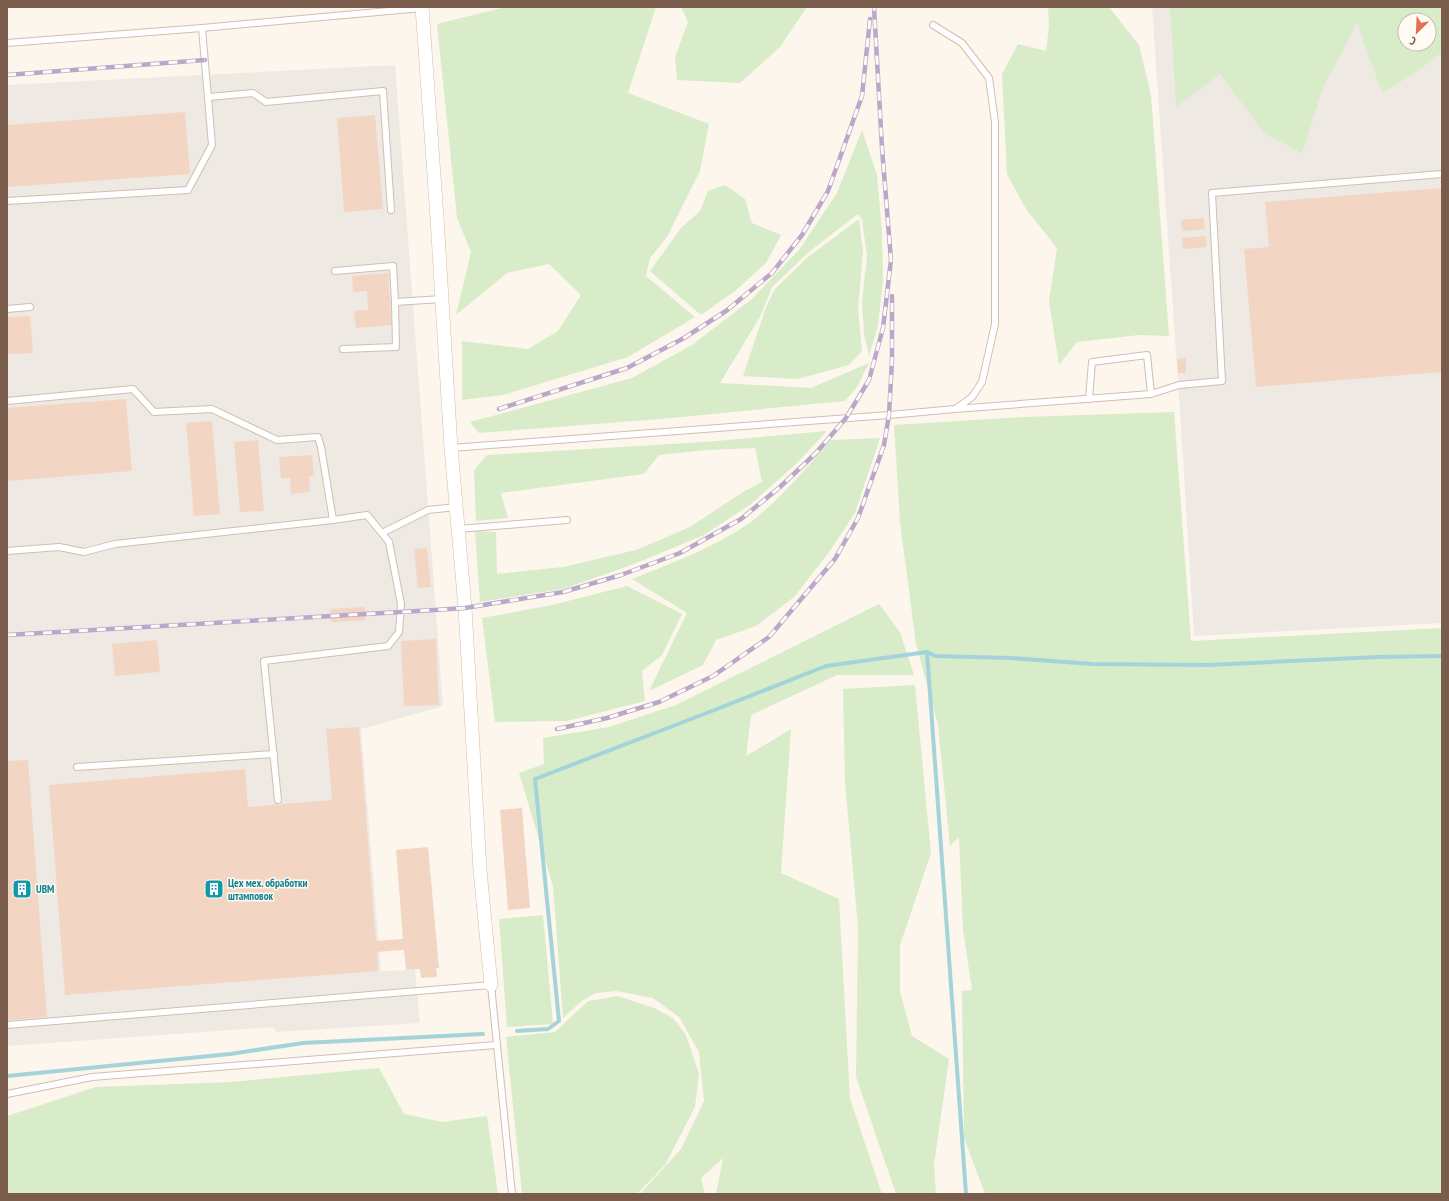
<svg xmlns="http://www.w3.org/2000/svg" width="1449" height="1201" font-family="'PT Sans Narrow',sans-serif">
<rect width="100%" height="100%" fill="#fdf6ec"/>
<g fill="#efe9e4" fill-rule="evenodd">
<path d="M1152 7H1442V623L1194 636 1180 410ZM1405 20H1429V44H1405Z"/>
<path d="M395 65 443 706 361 729 381 971 415 970 420 1023 276 1032 274 1027 7 1046V85Z"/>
</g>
<g fill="#d8ecc9" fill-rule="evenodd">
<path d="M506 7H656L628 93 709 124 700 171 667 237 650 258 646 276 695 317 628 357 503 395 462 400V341L528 349 558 331 581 295 549 264 507 273 456 315 471 252 457 218 437 24Z"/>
<path d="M681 7H807L780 47 740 83 677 80 675 57 688 22Z"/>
<path d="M1048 7H1109L1139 45 1151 95 1169 336 1139 335 1077 342 1059 365 1049 301 1057 248 1026 209 1007 174 1002 74 1018 44 1046 51 1049 26Z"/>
<path d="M1170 7H1442V52L1418 71 1382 93 1357 23 1323 88 1302 153 1265 134 1220 74 1176 107ZM1405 20H1429V44H1405Z"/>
<path d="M862 130 877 175 882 232 883 281 878 326 869 356 864 334 862 302 867 256 862 220 858 214 810 251 772 287 761 315 720 383 811 388 869 363 857 387 845 401 661 419 479 433 470 422 632 378 692 345 752 299 799 250 837 193Z"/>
<path d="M725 185 745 199 752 223 781 235 766 263 735 291 701 315 650 271 681 228 700 211 708 191Z"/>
<path d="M859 219 863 252 858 308 862 351 849 365 798 379 743 376 766 307 775 289 808 257Z"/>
<path d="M1174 412 1191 641 1442 628V1194H985L964 1138 962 991 972 990 963 930 959 837 950 846 938 725 916 644 900 522 894 425 1023 417Z"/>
<path d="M827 431 796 464 751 504 704 535 634 564 563 589 480 602 475 531 496 532 497 574 563 567 636 550 690 527 743 492 762 482 755 448 707 450 659 455 644 474 501 493 508 518 476 521 474 470 487 455 705 442Z"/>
<path d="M880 438 855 513 827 555 794 597 756 626 716 640 703 665 649 691 687 613 632 579C672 563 724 544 757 517 785 494 808 466 831 440Z"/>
<path d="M627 586 682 614 662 655 642 671 645 701 567 721 495 722 482 618 552 605Z"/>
<path d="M879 604 900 632 914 675H837L751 715 746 756 791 729 781 873 839 899 850 1099 882 1194H716L723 1158 701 1178 705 1194H640L681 1149 704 1101 699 1052 679 1017 653 998 616 991 596 993 583 1000 563 1018 553 886 519 773 544 764 543 738 609 727 676 705Z"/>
<path d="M915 685 931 853 900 945V992L912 1036 949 1059 934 1164 936 1194H896L856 1077 858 928 845 782 843 689Z"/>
<path d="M543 915 553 1024 507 1027 499 919Z"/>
<path d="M618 996 654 1008 673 1018 686 1035 699 1074 695 1107 665 1165 637 1194H522L506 1037 555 1032 588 1001Z"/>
<path d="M379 1068 404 1114 442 1122 487 1116 498 1194H7V1116L96 1087 231 1082Z"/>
</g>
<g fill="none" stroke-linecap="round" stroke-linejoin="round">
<g stroke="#a5d3da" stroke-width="4">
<path d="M927 652 966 1194"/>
<path d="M517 1031 548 1029 559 1021 535 779 712 711 826 666 927 652 935 656 1011 658 1092 664 1208 665 1378 657 1442 656"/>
<path d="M7 1076 230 1054 303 1043 483 1034"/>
</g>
</g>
<g fill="#f3d5c3">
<path d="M185 112 190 174 7 187V125Z"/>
<path d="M375 115 383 209 344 212 337 118Z"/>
<path d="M1442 188V372L1256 387 1244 249 1269 247 1265 202Z"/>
<path d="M1204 218 1205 229 1182 231 1181 220Z"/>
<path d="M1206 236V247L1183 249 1182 238Z"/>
<path d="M388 273 392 325 356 328 354 311 368 310 367 291 353 292 352 276Z"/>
<path d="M30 316 33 353 7 354V317Z"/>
<path d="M1186 358V373H1178L1177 359Z"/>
<path d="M126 399 132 471 7 481V408Z"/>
<path d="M212 421 220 514 194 516 186 423Z"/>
<path d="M258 440 264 511 240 512 234 442Z"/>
<path d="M312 455 314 476H309L310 492 291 494 290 478H281L279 457Z"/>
<path d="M427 548 431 587 418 588 414 549Z"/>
<path d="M365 607 366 620 331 622 330 609Z"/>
<path d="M436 639 439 705 404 706 401 641Z"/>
<path d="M157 640 160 672 115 676 112 644Z"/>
<path d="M359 727 376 941 403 939 396 850 428 847 439 968H436L437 977 421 978 420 969 406 970 404 950 377 952 378 971 65 995 49 785 245 769 248 807 332 800 326 729Z"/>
<path d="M28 760 47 1017 7 1020V761Z"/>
<path d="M522 808 530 908 508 910 500 810Z"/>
</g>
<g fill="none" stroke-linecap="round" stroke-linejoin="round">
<g stroke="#d1beb0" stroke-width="8">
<g id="service">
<path d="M933 25 962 43 989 78 995 122V324L982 382 972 397 957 408"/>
<path d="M7 43 202 28 422 8"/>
<path d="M209 97 253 93 266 102 383 91 391 210"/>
<path d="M7 201 188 190 212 145 202 28"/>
<path d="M335 271 393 266 395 302"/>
<path d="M7 309 30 307"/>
<path d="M343 349 396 347 395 302 442 299"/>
<path d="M1089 399 1092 362 1147 355 1151 394"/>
<path d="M7 401 133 389 154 412 212 409 277 440 318 437 321 447 333 520"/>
<path d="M451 448 889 415 955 409 1151 394 1179 385 1222 381 1212 193 1442 174"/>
<path d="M458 529 567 520"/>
<path d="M382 533 428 510 456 507"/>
<path d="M7 551 59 547 84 552 115 544 333 520 367 515 389 542 401 604 399 632 388 646 264 661 278 800"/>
<path d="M77 767 274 754"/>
<path d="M7 1025 491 985 512 1194"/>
<path d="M7 1094 92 1077 496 1045"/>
</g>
</g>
<g stroke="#d1beb0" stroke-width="14">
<path id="minor" d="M422 7 437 218 451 448 465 608 480 870 491 985"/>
</g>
<use href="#service" stroke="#fff" stroke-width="6"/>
<use href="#minor" stroke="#fff" stroke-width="13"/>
<g stroke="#b9a8c9" stroke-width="4.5">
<g id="rail">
<path d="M7 75 205 60"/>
<path d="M499 409 627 368 684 338 726 311 772 273 802 235 828 191 862 96 870 19"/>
<path d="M7 635 435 610 465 608 563 592 621 575 680 553 741 519 780 487 816 453 846 418 869 380 883 328 891 260 882 148 874 7"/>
<path d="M557 729 607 718 659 702 713 676 769 637 835 559 858 518 884 445 889 415 892 360V296"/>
</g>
</g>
<use href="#rail" stroke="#fffaf3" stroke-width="3" stroke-dasharray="9" stroke-linecap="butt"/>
</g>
<defs>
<g id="building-square" transform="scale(1)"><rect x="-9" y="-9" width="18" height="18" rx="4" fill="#0f9aa8" stroke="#fffaf3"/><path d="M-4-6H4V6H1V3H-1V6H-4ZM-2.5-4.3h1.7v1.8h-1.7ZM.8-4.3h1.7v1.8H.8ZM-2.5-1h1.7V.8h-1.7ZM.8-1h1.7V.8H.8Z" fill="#fff"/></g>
</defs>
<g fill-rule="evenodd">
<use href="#building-square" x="22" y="889"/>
<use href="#building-square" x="214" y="889"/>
</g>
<g text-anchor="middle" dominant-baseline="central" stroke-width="3" stroke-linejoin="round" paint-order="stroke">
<g font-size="11" font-weight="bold" fill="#0d838f" stroke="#fffaf3" text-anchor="start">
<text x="228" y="883">Цех мех. обработки<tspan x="228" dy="13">штамповок</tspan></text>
<text x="36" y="889">UBM</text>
</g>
</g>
<rect width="1449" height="1201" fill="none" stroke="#7a5c4d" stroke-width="16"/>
<g transform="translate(1417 32) rotate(204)"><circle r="19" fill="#fffaf3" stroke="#cabbb1"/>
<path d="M0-3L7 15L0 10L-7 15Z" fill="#e76f51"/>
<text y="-6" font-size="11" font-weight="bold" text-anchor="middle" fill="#7a5c4d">С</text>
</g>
</svg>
